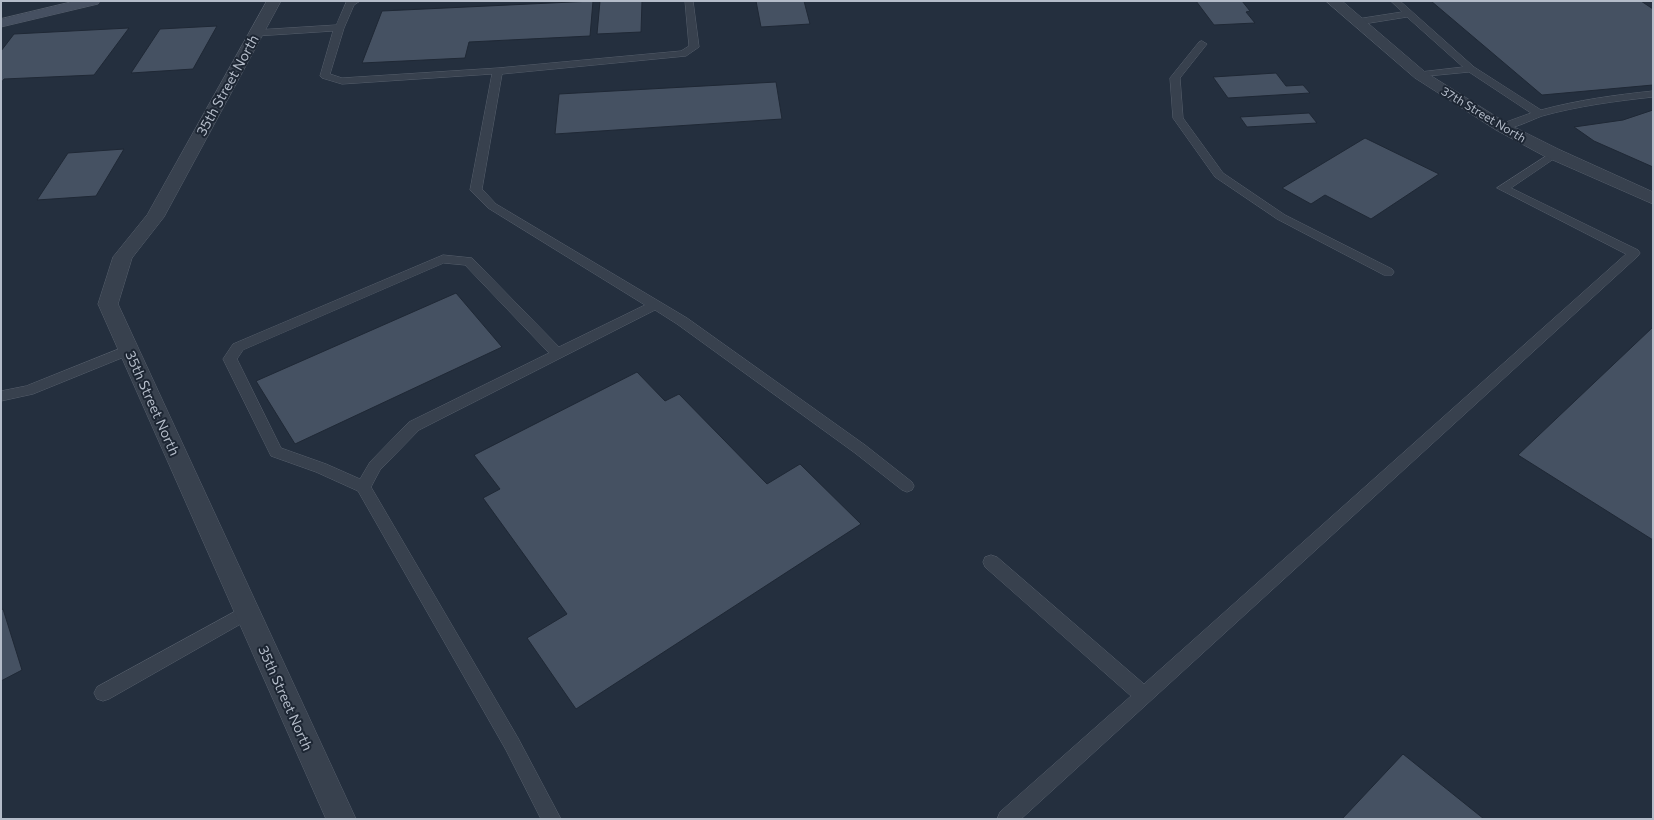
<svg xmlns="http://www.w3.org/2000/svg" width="1654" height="820" font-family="Commissioner,sans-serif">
<rect width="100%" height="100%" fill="#242f3e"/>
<g fill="#455162" stroke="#1f2835">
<path d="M593 1 590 36 469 42 465 58 362 63 382 11Z"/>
<path d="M600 1H642L641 32 597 34Z"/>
<path d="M756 1H804L810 24 761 27Z"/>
<path d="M1196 1H1242L1250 11 1246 12 1255 23 1214 25Z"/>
<path d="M1431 1H1641L1653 9V85L1542 95Z"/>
<path d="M217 26 193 69 131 73 160 29Z"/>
<path d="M129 28 94 75 4 79 1 83V51L14 34Z"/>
<path d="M1276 73 1286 86 1303 85 1310 93 1228 98 1213 77Z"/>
<path d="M776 82 782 119 555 134 559 94Z"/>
<path d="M1653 110V167L1594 141 1574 127 1623 120Z"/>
<path d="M1309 113 1317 123 1247 127 1240 117Z"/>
<path d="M1365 138 1439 174 1371 219 1325 195 1311 204 1282 188Z"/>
<path d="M124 149 96 196 37 200 68 153Z"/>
<path d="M456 293 502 347 295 444 256 381Z"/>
<path d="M1653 327V540L1518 455Z"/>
<path d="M637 372 665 401 679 394 767 484 800 464 861 524 576 709 527 638 567 614 483 498 500 489 474 455Z"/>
<path d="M3 609 22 670 1 681V610Z"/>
<path d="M1403 754 1484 819H1342Z"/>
</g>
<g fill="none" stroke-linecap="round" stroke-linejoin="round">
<g stroke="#565f6c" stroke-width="1">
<g id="lane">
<path d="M347 1H360L354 5 344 28 330 74 342 78 498 68 681 51 689 46 685 1H693L699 47 686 56 502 74 482 189 496 204 687 318 865 445 912 482 914 486 912 490 907 492 902 490 855 453 677 324 655 310 419 430 380 470 371 487 518 738 561 819H541L506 750 358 491 316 472 271 456 223 359 233 344 443 255 472 258 559 347 645 305 488 208 470 190 492 74 342 84 322 78 320 76 333 31 256 36 251 33 256 30 336 25ZM444 263 465 265 549 353 409 422 370 462 360 479 326 464 281 448 237 359 243 350Z"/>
<path d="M1391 1H1400L1474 67 1541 110C1578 100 1615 95 1653 91V97C1616 101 1578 106 1542 116 1531 120 1508 132 1498 129L1497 127 1498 125 1531 113 1469 72 1417 77 1415 75 1420 72 1463 67 1407 17 1357 25 1352 22 1357 19 1402 12Z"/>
<path d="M1202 41 1207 44 1180 78 1183 118 1223 173 1285 215 1392 269 1394 272 1392 275H1384L1277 219 1215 177 1173 118 1170 78 1199 42Z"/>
<path d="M1554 151 1558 152 1559 154 1558 156 1511 188 1638 250 1640 253 1638 256 1021 819H997L1000 812 1131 696 985 567 983 562 985 557 991 555 997 557 1144 684 1626 254 1497 188Z"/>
<path d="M129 345 134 347 136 350 134 353 33 394 1 401V391L26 386Z"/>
<path d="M247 605 253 607 255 612 253 617 109 699 103 701 97 699 94 693 97 687Z"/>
</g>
</g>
<g stroke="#565f6c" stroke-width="1">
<g id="street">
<path d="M267 1H281L164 217 132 258 118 304 356 819H326L98 304 113 257 147 215Z"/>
<path d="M1326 1H1342L1425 72 1508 124 1558 149 1653 192V204L1546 157 1496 130 1415 78Z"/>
</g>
</g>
<g stroke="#565f6c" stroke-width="1">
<path id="secondary" d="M75 1H100L98 4 1 27V19Z"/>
</g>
<use href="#lane" fill="#38414e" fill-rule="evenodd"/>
<use href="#street" fill="#38414e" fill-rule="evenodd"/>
<use href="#secondary" fill="#465061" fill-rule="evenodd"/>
</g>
<g text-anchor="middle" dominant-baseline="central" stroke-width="4" stroke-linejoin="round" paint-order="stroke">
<g font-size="12" fill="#b4bcc9" stroke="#1d2633">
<text transform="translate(1484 114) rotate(31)">37th Street North</text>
</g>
<g font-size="14" fill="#b4bcc9" stroke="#1d2633">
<text transform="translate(227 85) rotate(-61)">35th Street North</text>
<text transform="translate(153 403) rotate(66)">35th Street North</text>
<text transform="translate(286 698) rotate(66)">35th Street North</text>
</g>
</g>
<rect width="1654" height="820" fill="none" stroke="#b4bcc9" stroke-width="4"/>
</svg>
